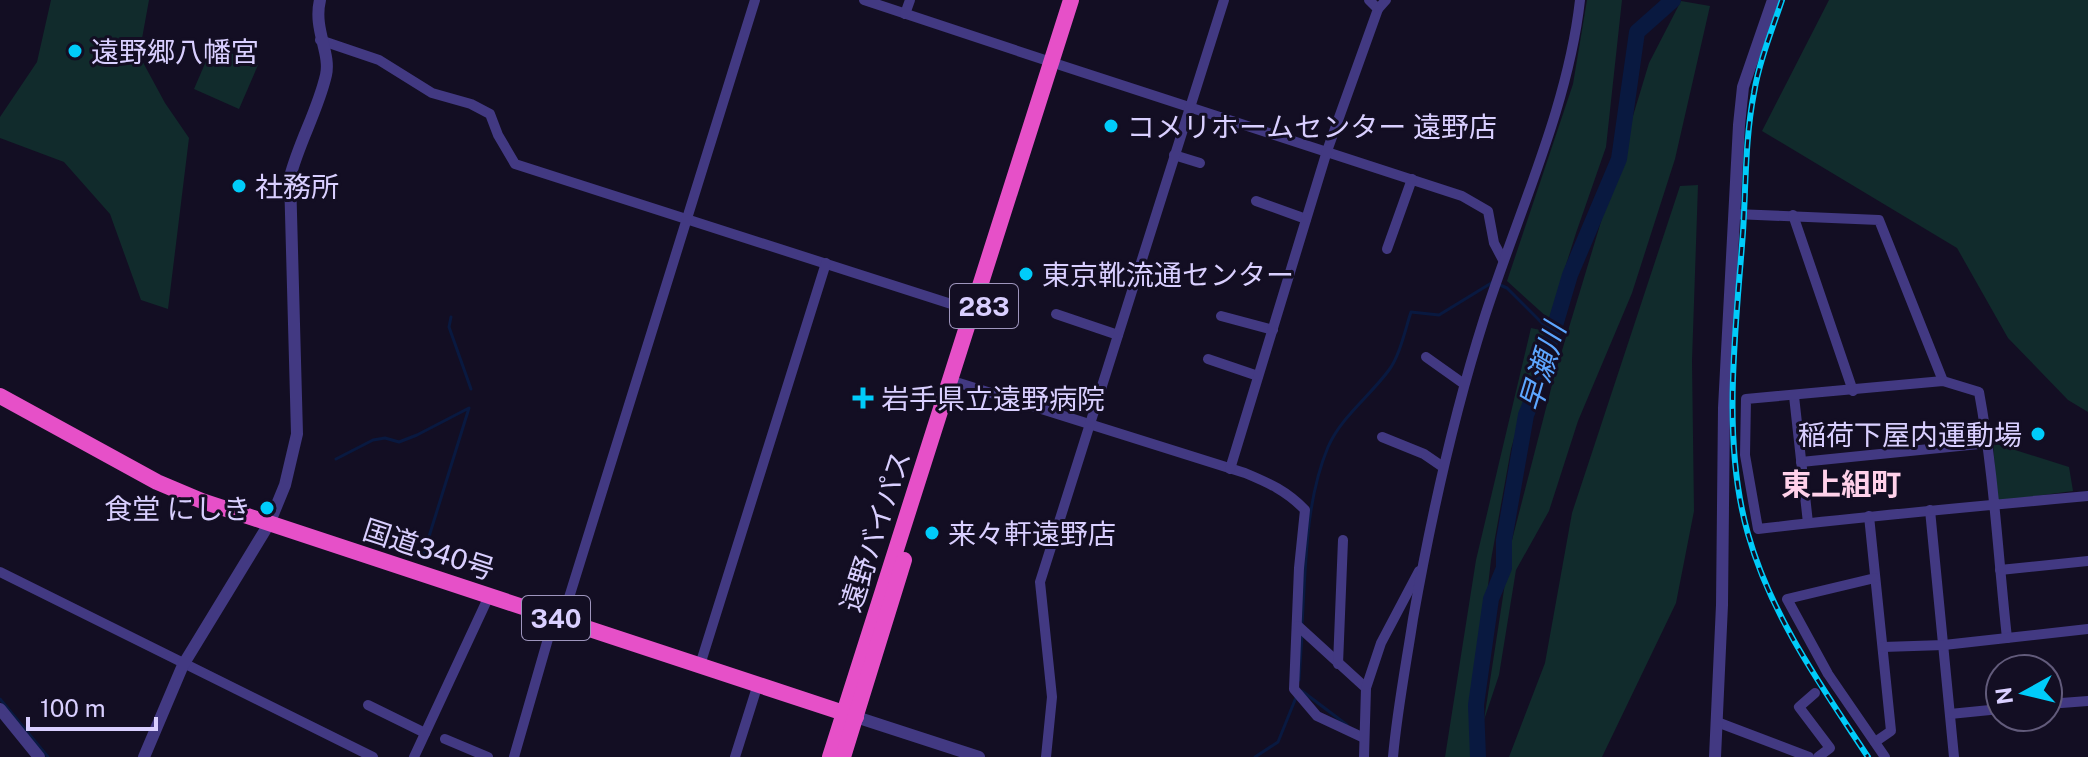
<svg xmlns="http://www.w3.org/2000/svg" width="2088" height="757" font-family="'Public Sans','Noto Sans JP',sans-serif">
<rect width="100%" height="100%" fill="#130e23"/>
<g fill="#112b2c">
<path d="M51 0H149L139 55 165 103 189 138 168 309 141 300 110 214 64 162 0 138V117L37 62Z"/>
<path d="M1587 0H1622L1606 147 1576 233 1549 319 1507 281 1573 84Z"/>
<path d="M1829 0H2088V412L2068 400 2008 338 1957 248 1762 131Z"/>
<path d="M1681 1 1710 6 1675 159 1632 293 1578 421 1549 511 1516 570 1499 675 1484 720 1511 544 1554 377 1649 63Z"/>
<path d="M213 45 258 65 239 109 194 89Z"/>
<path d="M1698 185 1692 361 1694 511 1676 603 1602 757H1509L1545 663 1572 513 1680 186Z"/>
<path d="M1531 328 1545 331 1511 449 1491 560 1474 706 1473 757H1445L1476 560Z"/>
<path d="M1993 443 2069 467 2073 491 1997 501Z"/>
</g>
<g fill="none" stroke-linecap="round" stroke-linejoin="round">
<g stroke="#091940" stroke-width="3">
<path d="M1500 285 1507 288 1553 334"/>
<path d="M451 317 449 327 471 389"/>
<path d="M336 459 373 440 385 438 399 442 417 435 469 408 422 559"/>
<path d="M1302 624C1306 566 1305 502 1328 447 1341 417 1370 396 1389 370 1400 355 1405 330 1411 312L1439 315 1493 282"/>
<path d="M1299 680 1302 635"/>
<path d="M1302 691 1347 725"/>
<path d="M0 699 48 757"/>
<path d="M1255 757 1278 742 1297 695"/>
</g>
<path stroke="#091940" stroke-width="16" d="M1478 757 1476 705 1491 599 1504 568V540L1526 415 1535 393 1570 275 1619 159 1637 32 1673 0"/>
<g stroke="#423982" stroke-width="10">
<path d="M864 0 1051 62"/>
<path d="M1378 9 1386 0"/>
<path d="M905 14 910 0"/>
<path d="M320 40 379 60 432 93 471 104 490 114 498 135 515 164 973 311"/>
<path d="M1060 65 1462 196 1488 211 1494 243 1503 260"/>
<path d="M1174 155 1200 163"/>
<path d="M1256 201 1306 219"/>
<path d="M1735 214 1879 220 1943 381"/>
<path d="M1793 215 1853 391"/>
<path d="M1387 249 1412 179"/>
<path d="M1056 314 1118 335"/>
<path d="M1221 316 1273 330"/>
<path d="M1426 357 1464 384"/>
<path d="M1208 359 1258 376"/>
<path d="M959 383 1245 473C1269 483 1287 491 1305 510L1299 568 1294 689 1317 716 1364 738"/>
<path d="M1794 396 1808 523"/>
<path d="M1382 437 1424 454 1443 467"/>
<path d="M1801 462 1989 443"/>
<path d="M1230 469 1327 151 1378 9 1369 0"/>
<path d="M1930 510 1954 757"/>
<path d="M1869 516 1891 731 1875 742"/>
<path d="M2000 570 2088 561"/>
<path d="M0 572 373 757"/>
<path d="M1875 578 1787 599 1828 674 1885 757"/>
<path d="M562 620 755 0"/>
<path d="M1298 626 1366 688"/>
<path d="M2007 638C1998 556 1994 473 1979 392L1943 381 1746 399 1745 455 1758 529C1868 516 1978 506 2088 496"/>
<path d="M1883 647 1944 645 2088 629"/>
<path d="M1338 664 1343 540"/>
<path d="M700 665 826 263"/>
<path d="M1815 693 1799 707 1830 748 1818 757"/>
<path d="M2048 704 2088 701"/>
<path d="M368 705 425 733"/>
<path d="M1950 714 2000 709"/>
<path d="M1717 722 1809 757"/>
<path d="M445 739 488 757"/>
<path d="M414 757 489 596"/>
<path d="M514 757 554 618"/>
<path d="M735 757 758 684"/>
<path d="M1046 757 1052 697 1040 582 1224 0"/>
<path d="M1364 757 1366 688 1381 643 1419 571"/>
<path d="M1393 757C1397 711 1406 665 1413 619 1431 517 1453 417 1484 319 1517 215 1568 108 1580 0"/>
</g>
<g stroke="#423982" stroke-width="12">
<path d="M0 709 39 757"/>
<path d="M856 717 979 757"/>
<path d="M144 757 183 665 269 524 285 485 297 434 290 177C299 142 318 110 326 75 331 53 313 29 320 0"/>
<path d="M1715 757 1722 605 1724 408 1739 125 1743 87 1773 0"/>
</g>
<g stroke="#e650c8" stroke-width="16">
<path d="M0 396 157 482 202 501 856 717"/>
<path d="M830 757 1071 0"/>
<path d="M843 757 904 560"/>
</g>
<g stroke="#00ccfa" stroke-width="6">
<path id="rail" d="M1782 0C1772 30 1759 62 1754 93 1745 139 1746 185 1743 232 1736 328 1721 440 1748 534 1771 616 1822 687 1868 757"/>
</g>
<use href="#rail" stroke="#130e23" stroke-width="3" stroke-dasharray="9" stroke-linecap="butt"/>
</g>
<g fill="#00ccfa" stroke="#130e23" stroke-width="3">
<circle cx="75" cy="51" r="8"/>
<circle cx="1111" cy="126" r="8"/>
<circle cx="239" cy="186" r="8"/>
<circle cx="1026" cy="274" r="8"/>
<path d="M859 386h8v8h8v8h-8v8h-8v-8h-8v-8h8z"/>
<circle cx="2038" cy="434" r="8"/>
<circle cx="267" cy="508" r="8"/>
<circle cx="932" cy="533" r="8"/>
</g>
<g text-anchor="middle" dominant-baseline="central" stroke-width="6" stroke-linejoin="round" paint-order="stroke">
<g fill="#130e23" stroke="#9e95bd" stroke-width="2">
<rect x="950" y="284" width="68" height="44" rx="6"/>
<rect x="522" y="596" width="68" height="44" rx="6"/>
</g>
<g font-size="26" font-weight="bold" fill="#d9cfff">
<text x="984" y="306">283</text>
<text x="556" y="618">340</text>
</g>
<g font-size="28" fill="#d9cfff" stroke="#130e23" text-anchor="start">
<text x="91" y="51">遠野郷八幡宮</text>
<text x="1127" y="126">コメリホームセンター 遠野店</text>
<text x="255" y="186">社務所</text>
<text x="1042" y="274">東京靴流通センター</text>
<text x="881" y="398">岩手県立遠野病院</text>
<text x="2022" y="434" text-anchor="end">稲荷下屋内運動場</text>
<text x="251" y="508" text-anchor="end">食堂 にしき</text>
<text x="948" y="533">来々軒遠野店</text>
</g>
<g font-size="28" fill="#d9cfff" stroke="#130e23">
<text transform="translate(875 531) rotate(-72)">遠野バイパス</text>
<text transform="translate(429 549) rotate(18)">国道340号</text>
</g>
<g font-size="30" font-style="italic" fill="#5da6ff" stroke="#130e23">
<text transform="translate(1542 367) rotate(-73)">早瀬川</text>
</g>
<g font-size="30" font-weight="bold" fill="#ffd1ea" stroke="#130e23">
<text x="1841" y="484">東上組町</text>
</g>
</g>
<g transform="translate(2024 693) rotate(262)"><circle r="38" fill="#130e23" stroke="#625b7b" stroke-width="2"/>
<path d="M0-6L14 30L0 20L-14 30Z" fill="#00ccfa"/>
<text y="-12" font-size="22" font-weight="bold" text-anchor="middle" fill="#d9cfff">N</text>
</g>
<path d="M28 717v12h128v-12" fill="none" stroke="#d9cfff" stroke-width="4"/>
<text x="40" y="717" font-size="24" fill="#d9cfff" stroke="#130e23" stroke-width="6" paint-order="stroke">100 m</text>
</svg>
